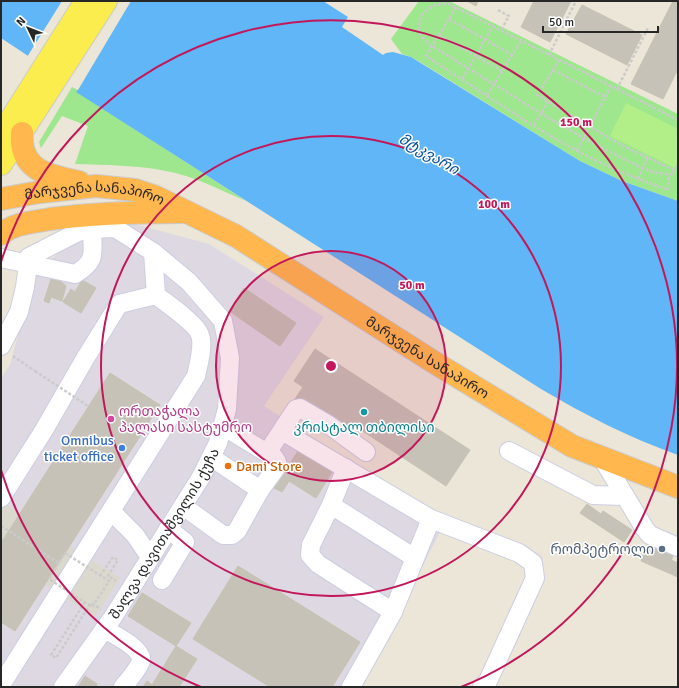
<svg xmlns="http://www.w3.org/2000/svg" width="679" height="688" font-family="Signika,'Noto Sans Georgian',sans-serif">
<rect width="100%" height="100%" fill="#ebe6d7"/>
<path fill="#ddd8e2" d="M91 222 134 224 209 244 324 317 264 406 445 522 361 687H1V378L10 365 34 276Z"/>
<g fill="#9ee78e">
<path d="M419 1H449L678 114V201L622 181 580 161 420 62 411 57 402 54 391 39Z"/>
<path d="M72 87 78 90 77 92 246 201C220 190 194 176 166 171 138 165 104 165 75 164L88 126 62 116 41 148 39 142Z"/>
</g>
<path fill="#b3ef89" d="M626 103 678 129V162L675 168 610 136Z"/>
<g fill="#dbd8ce">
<path d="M1 501 20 513 1 543Z"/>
<path d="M69 546 120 578 95 617 45 584Z"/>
</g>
<path fill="#60b6f6" d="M1 1H323L348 17 342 27 383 55 386 53 393 52 411 57 580 161 622 181 678 201V455C630 438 585 415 541 389L76 92 78 89 1 38Z"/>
<path fill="#ebe6d7" d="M62 1H131L78 90 27 57Z"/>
<g fill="#c6c2b7" stroke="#c6c2b1">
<path d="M467 1H478L476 6Z"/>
<path d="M534 1H571L550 42 521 27Z"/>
<path d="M673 1H678V69L663 99 631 84Z"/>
<path d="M582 5 642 35 627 65 566 34Z"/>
<path d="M51 279 60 281 66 286 62 301 51 297 49 303 44 301Z"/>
<path d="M82 280 96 288 81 313 63 302 71 289 75 292Z"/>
<path d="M244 288 296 323 280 346 229 311Z"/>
<path d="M315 349 470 450 446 486 355 426 349 434 295 399 303 387 294 381Z"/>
<path d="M110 373 160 405 15 631 1 622V543Z"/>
<path d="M298 451 332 472 316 498 289 481 282 492 274 488Z"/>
<path d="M587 504 601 514 603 511 632 530 624 542 580 513Z"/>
<path d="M652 534 678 544 669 566 643 555Z"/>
<path d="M643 555 669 566 671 560 678 563V577L641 561Z"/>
<path d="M238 566 360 642 332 687H270L193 639Z"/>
<path d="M142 593 191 623 176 646 128 616Z"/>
<path d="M176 646 197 659 179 687H143L147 681 152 685Z"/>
<path d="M85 676 97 684 96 687H78Z"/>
</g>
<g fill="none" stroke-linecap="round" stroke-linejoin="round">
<g stroke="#cccde2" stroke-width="20">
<g id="minor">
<path d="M1 258 75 274C98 261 92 252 92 229"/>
<path d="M1 346 19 312 25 287 29 257 78 232 92 229 115 228"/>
<path d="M223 426 267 453 296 409 300 408 329 425 366 452"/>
<path d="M282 431 431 519 519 553 533 563 535 578 488 681 482 687"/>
<path d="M509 451 593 495 624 496"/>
<path d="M211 457 260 490"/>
<path d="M602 458 645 529 650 535 678 547"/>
<path d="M346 468 331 505 311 545 310 555 318 564 393 612"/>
<path d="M1 498 44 430 86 357 119 304 156 295"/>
<path d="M331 505 415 558"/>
<path d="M183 506 223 535H232L237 531 260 490 276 468 277 462 274 457 267 453"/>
<path d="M111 511 135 535 150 557"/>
<path d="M162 580 185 542 168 529"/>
<path d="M104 629C113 634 144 649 141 661 138 670 129 679 123 687"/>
<path d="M1 685 196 376C198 367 204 345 200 335 197 324 166 303 156 295L153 252"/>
<path id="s1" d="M63 687 113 617 201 477 218 443 227 409 230 358 223 321 189 282 153 252 93 214"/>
<path d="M351 687 393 612 431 519"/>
</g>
</g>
<g stroke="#cbcbcb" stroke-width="24">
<g id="major">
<path d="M1 135 86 1"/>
<path d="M1 164 106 1"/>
</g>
</g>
<g stroke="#cbcbcb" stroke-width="24">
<g id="highway">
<path d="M22 133C19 171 50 176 79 182"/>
<path id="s2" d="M1 199 40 192 96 186 135 190 156 197 236 236 432 361 572 446 678 487"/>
<path d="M1 234C14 223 34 222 50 219 95 213 138 212 183 212"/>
</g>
</g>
<g stroke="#cbcbcb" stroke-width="2.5" stroke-dasharray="3 2" stroke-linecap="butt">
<path d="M456 7 426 56C479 90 534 129 589 157 615 170 641 180 668 190L669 174"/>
<path d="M498 10 509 16 501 30"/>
<path d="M449 19 512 55"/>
<path d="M439 35 502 71"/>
<path d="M549 55 576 1"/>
<path d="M559 60 537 95 621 145 676 171"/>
<path d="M553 70 605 97"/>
<path d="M462 79 493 26"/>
<path d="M617 89 648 28"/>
<path d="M487 95 521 41"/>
<path d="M678 120 449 4C431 1 413 17 421 35 423 39 427 42 430 45 492 82 552 123 616 155 633 163 653 176 673 174L678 166"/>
<path d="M534 125 548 102"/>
<path d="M577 150 611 86"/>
<path d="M638 179 648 157"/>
<path d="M13 356 35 371"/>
<path d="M1 526 59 563"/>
<path d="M100 576 113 557 118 560 108 576 116 581"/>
<path d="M85 602 51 655 56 658 91 603 101 609"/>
</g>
<use href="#minor" stroke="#fff" stroke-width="18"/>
<use href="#major" stroke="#faed4d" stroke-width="22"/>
<use href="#highway" stroke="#ffb74e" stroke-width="22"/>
<g stroke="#cbcbcb" stroke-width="2.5" stroke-dasharray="3 2" stroke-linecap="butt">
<path d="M35 371 88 406"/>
<path d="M65 553 109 581 92 607 49 579Z"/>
</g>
</g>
<circle cx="331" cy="366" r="115" fill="#c2185b" fill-opacity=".12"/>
<g fill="none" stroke="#c2185b" stroke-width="2">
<circle cx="331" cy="366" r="115"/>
<circle cx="331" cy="366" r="230"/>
<path d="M201 687A346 346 0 0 1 1 470M1 262A346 346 0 1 1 461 687"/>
</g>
<circle fill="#0f9aa8" stroke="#fff" stroke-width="1.5" cx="364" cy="412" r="4"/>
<circle fill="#d1479c" stroke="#fff" stroke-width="1.5" cx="111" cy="419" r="4"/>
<circle fill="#3f7fe0" stroke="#fff" stroke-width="1.5" cx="122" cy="448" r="4"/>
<circle fill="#e8710a" stroke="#fff" stroke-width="1.5" cx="228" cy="466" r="4"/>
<circle fill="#5c6f8a" stroke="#fff" stroke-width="1.5" cx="662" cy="549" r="4"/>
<g text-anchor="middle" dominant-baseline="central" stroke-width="3" stroke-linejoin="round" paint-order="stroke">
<g font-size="14" fill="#272727" stroke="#fff">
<text stroke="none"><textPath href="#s2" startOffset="95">მარჯვენა სანაპირო</textPath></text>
<text stroke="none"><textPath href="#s2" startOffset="473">მარჯვენა სანაპირო</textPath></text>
<text stroke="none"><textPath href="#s1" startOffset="184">შალვა დავითაშვილის ქუჩა</textPath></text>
</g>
<g font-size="14" fill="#b23c85" stroke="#fff" text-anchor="start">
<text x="119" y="411">ორთაჭალა<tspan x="119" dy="16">პალასი სასტუმრო</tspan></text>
</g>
<g font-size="14" fill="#0d838f" stroke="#fff">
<text x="364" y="427">კრისტალ თბილისი</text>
</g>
<g font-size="14" fill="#366cbe" stroke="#fff" text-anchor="end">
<text x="114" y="440">Omnibus<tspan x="114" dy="16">ticket office</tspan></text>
</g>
<g font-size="14" fill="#c56008" stroke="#fff" text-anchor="start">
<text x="236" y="466">Dami Store</text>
</g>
<g font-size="14" fill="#4e5e75" stroke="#fff" text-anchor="end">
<text x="654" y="549">რომპეტროლი</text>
</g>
<g font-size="15" font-style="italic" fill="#04509e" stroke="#fff">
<text transform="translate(429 154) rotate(30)">მტკვარი</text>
</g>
</g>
<circle cx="331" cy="366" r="6" fill="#c2185b" stroke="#fff" stroke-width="2"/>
<g font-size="12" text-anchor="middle" font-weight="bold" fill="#c2185b" stroke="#fff" stroke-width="3" stroke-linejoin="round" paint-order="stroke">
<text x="576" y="126">150 m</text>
<text x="494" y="208">100 m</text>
<text x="412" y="289">50 m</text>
</g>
<rect width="679" height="688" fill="none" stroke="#272727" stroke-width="4"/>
<g transform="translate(28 28) rotate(313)" stroke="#ffffff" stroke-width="3" paint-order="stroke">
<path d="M0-3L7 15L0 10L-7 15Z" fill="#272727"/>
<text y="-6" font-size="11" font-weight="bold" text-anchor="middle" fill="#272727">N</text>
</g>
<path d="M543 26v6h115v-6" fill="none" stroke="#272727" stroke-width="2"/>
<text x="549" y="26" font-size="12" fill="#272727" stroke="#ffffff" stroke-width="3" paint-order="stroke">50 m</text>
</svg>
